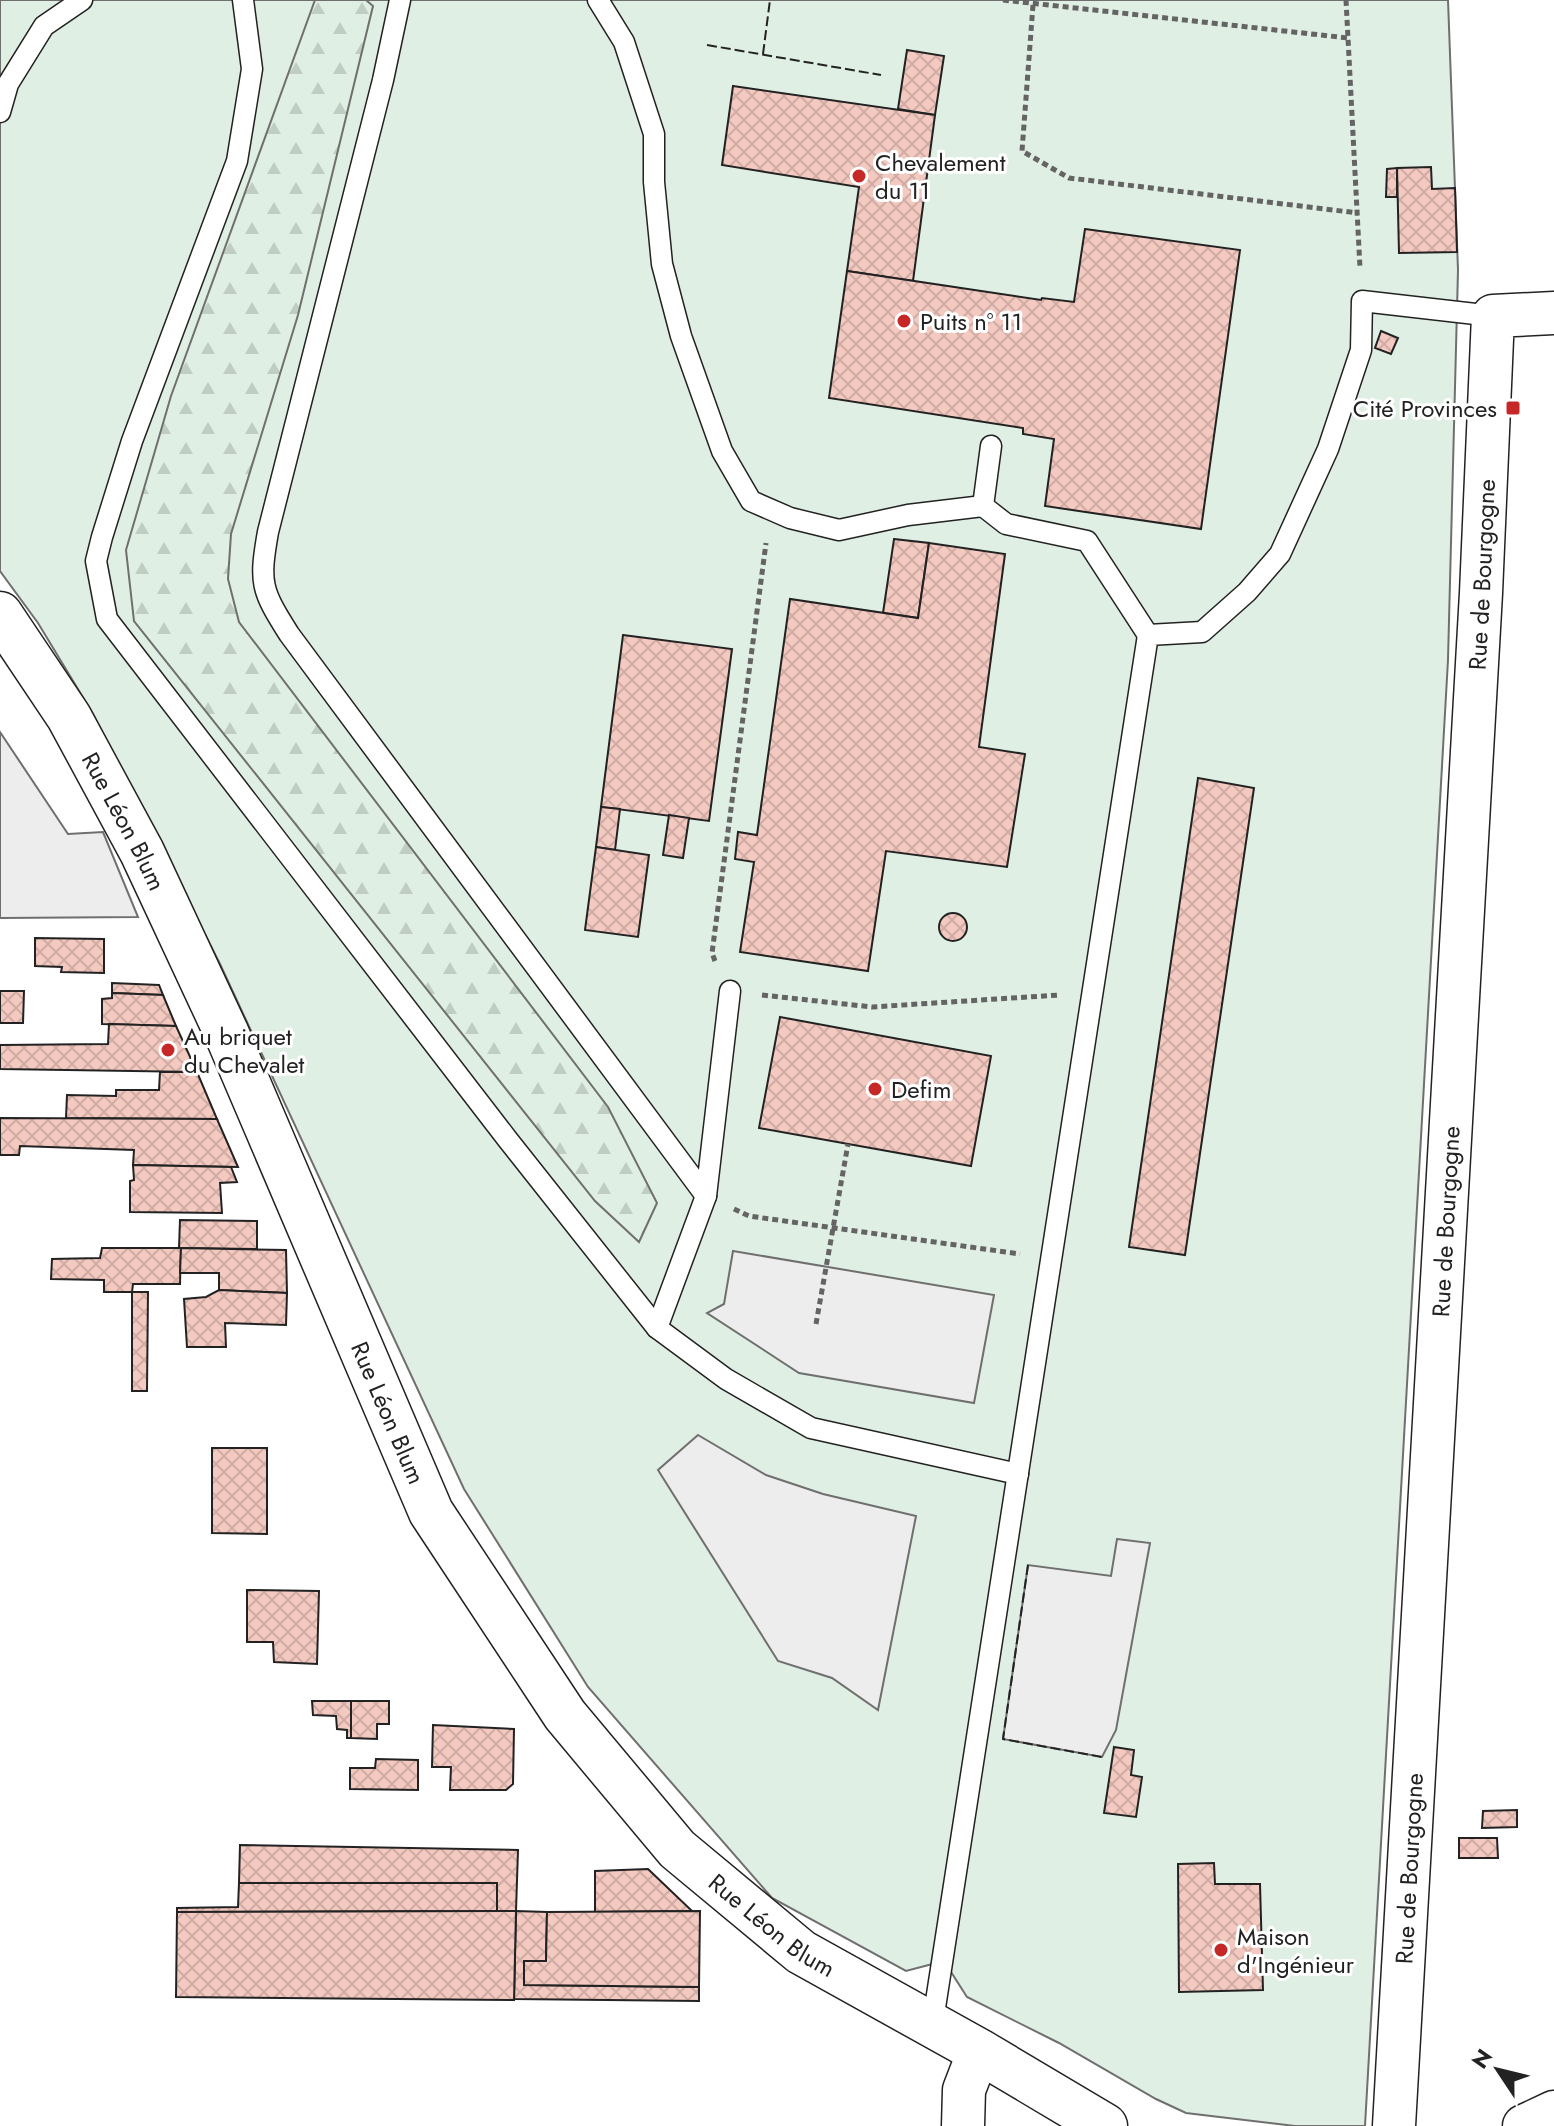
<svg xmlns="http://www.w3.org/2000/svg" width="1554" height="2126" font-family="Jost,sans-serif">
<defs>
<pattern id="forest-firs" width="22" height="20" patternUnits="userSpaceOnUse" patternTransform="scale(2)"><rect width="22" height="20" fill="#e0efe3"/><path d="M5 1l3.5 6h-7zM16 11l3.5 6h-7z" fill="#c0cdc2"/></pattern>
<pattern id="building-cross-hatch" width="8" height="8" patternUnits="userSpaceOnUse" patternTransform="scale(2)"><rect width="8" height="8" fill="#f3c9c0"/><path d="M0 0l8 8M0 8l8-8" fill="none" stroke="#d0aca5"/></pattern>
</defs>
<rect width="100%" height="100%" fill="#fff"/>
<path fill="#e0efe3" stroke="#6f6f6f" stroke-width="2" d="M0 0H1448L1458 270 1448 660 1365 2126H1295L1186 2113 1156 2099 1059 2043 967 1997 944 1961 906 1971 772 1898 588 1687 464 1489 220 964 93 714 38 623 0 571Z"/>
<path fill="url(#forest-firs)" stroke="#6f6f6f" stroke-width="2" d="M315 0H366L373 6 298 315 231 534 228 579 239 622 608 1107 657 1203 639 1242 595 1201 134 621 126 550 171 396Z"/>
<g fill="#ededed" stroke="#6f6f6f" stroke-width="2">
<path d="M0 732 68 834 103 832 138 917 0 918Z"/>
<path d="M733 1251 994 1295 974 1403 799 1373 707 1313 724 1304Z"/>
<path d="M698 1435 766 1475 823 1494 916 1516 878 1710 832 1678 778 1661 658 1470Z"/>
<path d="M1117 1539 1150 1543 1116 1730 1102 1757 1003 1739 1028 1565 1111 1576Z"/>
</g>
<g fill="url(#building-cross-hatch)" stroke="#222" stroke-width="2">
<path d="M907 50 944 56 935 115 898 109Z"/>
<path d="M733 86 935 115 913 281 847 271 859 187 722 165Z"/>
<path d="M1431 167 1432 189 1455 188 1457 252 1399 253 1397 168Z"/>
<path d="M1397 168V197H1386L1387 169Z"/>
<path d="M1085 229 1240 250 1201 529 1045 506 1054 439 1023 434V428L829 398 847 271 1041 300 1042 298 1074 302Z"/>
<path d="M1381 331 1398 338 1391 354 1375 348Z"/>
<path d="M894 539 929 543 918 618 883 613Z"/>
<path d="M929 543 1005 554 979 747 1025 754 1007 867 886 851 868 971 740 952 754 862 735 859 738 832 757 835 790 599 918 618Z"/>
<path d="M623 635 732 649 709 821 601 807Z"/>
<path d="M1198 778 1254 788 1185 1255 1129 1247Z"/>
<path d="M601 807 620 809 615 850 596 847Z"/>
<path d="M669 815 689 818 683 858 663 855Z"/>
<path d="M596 847 649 855 638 937 585 930Z"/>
<circle cx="953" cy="927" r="14"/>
<path d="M35 938 104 939V973L61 972 62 967 35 966Z"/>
<path d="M112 983 159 985 163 995 112 993Z"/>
<path d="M0 991H24L23 1023H0Z"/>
<path d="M112 993 163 995 176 1026 102 1024V999L112 998Z"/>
<path d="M780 1017 991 1056 971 1166 759 1128Z"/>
<path d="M109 1024 176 1026 197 1072 0 1069V1045L108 1044Z"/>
<path d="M160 1072H197L217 1119 66 1118 67 1095 116 1096V1090H159Z"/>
<path d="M0 1118 217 1119 238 1167 133 1165 134 1150 20 1146 19 1155H0Z"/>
<path d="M133 1165 231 1167 237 1182 220 1183 222 1213 130 1212V1181L134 1180Z"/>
<path d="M180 1220 257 1221V1249L179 1248Z"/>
<path d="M102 1248H181L180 1284H133L132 1292H104V1280L51 1279 52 1259 100 1258Z"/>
<path d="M181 1248 286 1250 287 1293 219 1290V1273H180Z"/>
<path d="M219 1290 287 1293 286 1325 225 1323 226 1347H187L184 1299 206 1297Z"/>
<path d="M132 1292H148L147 1391H132Z"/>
<path d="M212 1448H267V1534L212 1533Z"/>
<path d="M247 1590 319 1591 317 1664 274 1662 273 1642H247Z"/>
<path d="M312 1701H351V1738H347V1730L337 1729 336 1716 313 1715Z"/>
<path d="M351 1701H389V1724H377V1739L351 1738Z"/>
<path d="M433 1725 514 1729 513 1784 506 1790H450L451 1767H432Z"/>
<path d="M1114 1747 1134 1750 1131 1775 1142 1777 1136 1817 1104 1813Z"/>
<path d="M376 1759 418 1760V1790L350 1789V1768H375Z"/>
<path d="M1517 1810V1827L1482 1828 1483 1811Z"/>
<path d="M1459 1838H1497L1498 1858H1459Z"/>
<path d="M240 1845 518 1850 516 1911H497V1883H239Z"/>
<path d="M1214 1863 1215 1884H1260L1263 1990 1179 1992 1178 1864Z"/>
<path d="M648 1869 692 1911 595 1912V1871Z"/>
<path d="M239 1883H497V1911L177 1912V1908L238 1907Z"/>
<path d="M516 1911 547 1912 546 1961H524V1985L699 1987V2001L514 1999Z"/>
<path d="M516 1911 514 2000 176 1997 177 1912Z"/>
<path d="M700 1911 699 1987 524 1985V1961H546L547 1912Z"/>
</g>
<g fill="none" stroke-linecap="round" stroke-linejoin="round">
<g stroke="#222" stroke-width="23">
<g id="lane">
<path d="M243 0 252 69 237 161 132 441 102 537 96 561 107 619 508 1140 657 1328 726 1379 811 1428 1018 1474"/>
<path d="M400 0 383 80 268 532C259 583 261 590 289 634L706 1196"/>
<path d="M598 0 624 42 654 134V182L662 264 681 336 722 451 751 501 790 518 839 530 908 515 983 506"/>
<path d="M0 112 8 84 44 26 82 0"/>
<path d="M991 446 983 506 1006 524 1087 541 1148 635"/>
<path d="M657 1328 706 1196 730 991"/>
<path d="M932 2027 1148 635 1202 632 1247 592 1280 554 1328 449 1361 350 1362 301 1493 316"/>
</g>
</g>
<g stroke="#222" stroke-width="45">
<g id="street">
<path d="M963 2126 964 2090 979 2051"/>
<path id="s1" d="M1394 2126 1481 593 1493 316 1554 313"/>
<path d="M1524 2126 1554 2112"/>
</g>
</g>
<g stroke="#222" stroke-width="47">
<g id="secondary">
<path id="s2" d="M0 614 69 717 142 852 226 1032 431 1512 565 1715 677 1849 801 1952 979 2051 1105 2126"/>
</g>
</g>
<g stroke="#646464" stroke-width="5" stroke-dasharray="6 4" stroke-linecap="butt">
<path d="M1003 0 1348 38"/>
<path d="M1346 0 1360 268"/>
<path d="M1033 5 1022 151 1069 178 1358 213"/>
<path d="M715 961 712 953 766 543"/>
<path d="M762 995 872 1007 1059 995"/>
<path d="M734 1209 749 1216 1020 1254"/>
<path d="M816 1324 848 1144"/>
</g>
<use href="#lane" stroke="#fff" stroke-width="20"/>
<use href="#street" stroke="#fff" stroke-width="42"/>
<use href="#secondary" stroke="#fff" stroke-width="44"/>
<g stroke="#222" stroke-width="2" stroke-dasharray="10 4" stroke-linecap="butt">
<path d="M707 45 881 75"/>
<path d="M763 54 770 0"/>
<path d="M1028 1565 1003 1739 1102 1757"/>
</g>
</g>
<g fill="#c62828" stroke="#fff" stroke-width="3">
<circle cx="859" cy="176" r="8"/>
<circle cx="904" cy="321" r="8"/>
<rect x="1505" y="400" width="16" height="16" rx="4"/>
<circle cx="168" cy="1050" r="8"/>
<circle cx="875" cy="1089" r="8"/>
<circle cx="1221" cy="1950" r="8"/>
</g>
<g text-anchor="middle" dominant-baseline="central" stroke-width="6" stroke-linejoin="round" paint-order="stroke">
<g font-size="24" fill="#222" stroke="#fff" text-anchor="start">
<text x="875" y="162">Chevalement<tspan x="875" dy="28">du 11</tspan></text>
<text x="920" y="321">Puits n° 11</text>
<text x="1497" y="408" text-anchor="end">Cité Provinces</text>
<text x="184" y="1036">Au briquet<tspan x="184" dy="28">du Chevalet</tspan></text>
<text x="891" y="1089">Defim</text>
<text x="1237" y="1936">Maison<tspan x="1237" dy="28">d'Ingénieur</tspan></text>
</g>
<g font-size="24" fill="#222" stroke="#fff">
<text stroke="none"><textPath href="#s1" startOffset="1554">Rue de Bourgogne</textPath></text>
<text stroke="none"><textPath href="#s2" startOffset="242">Rue Léon Blum</textPath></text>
<text stroke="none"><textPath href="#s1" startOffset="906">Rue de Bourgogne</textPath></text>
<text stroke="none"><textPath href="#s2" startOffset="890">Rue Léon Blum</textPath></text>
<text stroke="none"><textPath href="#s1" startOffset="258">Rue de Bourgogne</textPath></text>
<text stroke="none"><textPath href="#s2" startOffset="1538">Rue Léon Blum</textPath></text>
</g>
</g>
<g transform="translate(1498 2070) rotate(305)" stroke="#ffffff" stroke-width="6" paint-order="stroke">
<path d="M0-6L14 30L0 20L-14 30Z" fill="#222222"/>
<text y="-12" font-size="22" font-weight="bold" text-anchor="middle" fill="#222222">N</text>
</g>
</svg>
